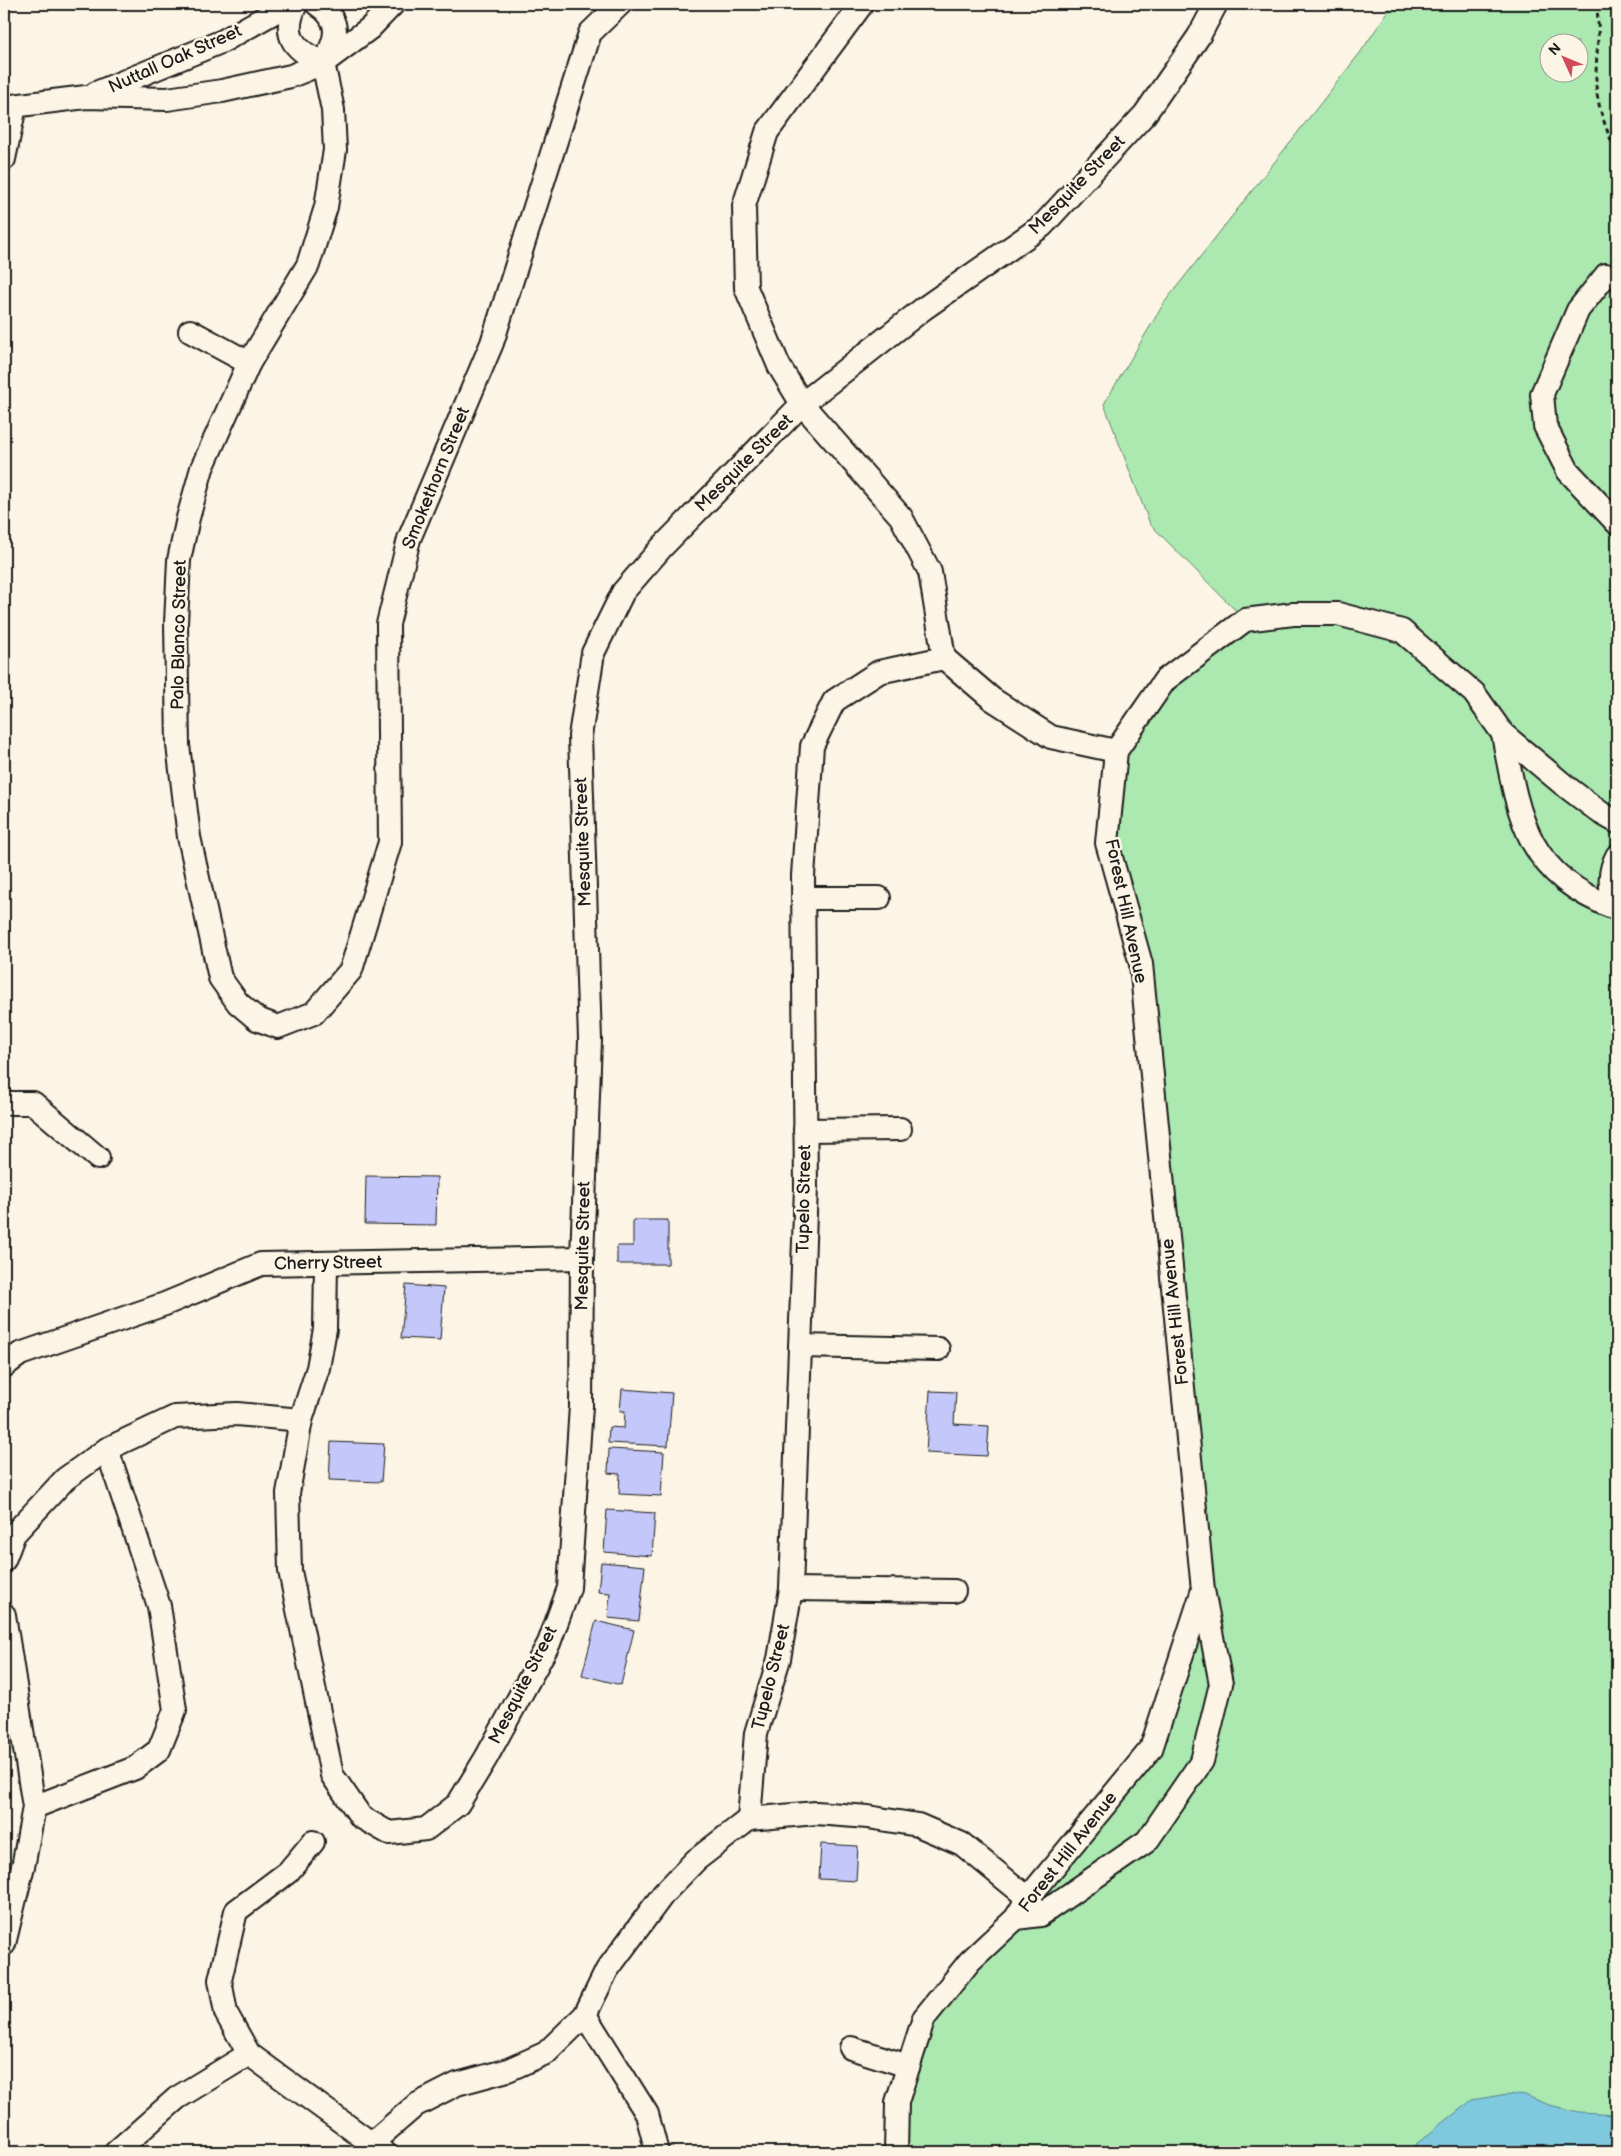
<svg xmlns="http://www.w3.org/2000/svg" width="1621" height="2156" font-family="'Balsamiq Sans',sans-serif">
<rect width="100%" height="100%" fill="#fcf5e5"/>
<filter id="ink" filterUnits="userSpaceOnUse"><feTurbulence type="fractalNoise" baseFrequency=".02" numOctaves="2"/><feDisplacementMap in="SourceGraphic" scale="10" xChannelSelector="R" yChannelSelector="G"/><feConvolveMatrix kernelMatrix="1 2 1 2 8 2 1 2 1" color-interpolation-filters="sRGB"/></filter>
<g filter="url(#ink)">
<path fill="#abe9b1" stroke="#648266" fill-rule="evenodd" d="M1393 4H1617V2152H896L924 2018 1151 1749 1203 1590 1141 964 1107 843 1116 751 1165 680 1245 620 1150 524 1104 404 1164 303 1360 53ZM1548 42H1578V72H1548Z"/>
<path fill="#7ec9dd" stroke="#578490" d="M1507 2094 1527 2096 1549 2105 1579 2112 1617 2114V2152H1406L1472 2100Z"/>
<g fill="#c4c7f9" stroke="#1c1c1c">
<path d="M366 1176 437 1177 436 1225 365 1224Z"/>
<path d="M633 1220H668V1264H617V1246H633Z"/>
<path d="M406 1285 444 1288 440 1340 401 1338Z"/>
<path d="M622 1389 672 1393 668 1446 608 1443 609 1427 624 1428 625 1411H620Z"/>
<path d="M930 1391 956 1392 954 1424 989 1426 987 1456 926 1453Z"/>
<path d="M331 1442 384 1444 381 1482 329 1480Z"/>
<path d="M609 1449 664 1452 661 1496 619 1494 620 1474 608 1473Z"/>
<path d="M607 1510 655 1513 652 1556 604 1552Z"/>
<path d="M601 1562 645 1566 639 1621 608 1618 610 1593 598 1592Z"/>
<path d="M596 1621 634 1630 621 1685 582 1675Z"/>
<path d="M821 1844 858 1846 856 1881 819 1879Z"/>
</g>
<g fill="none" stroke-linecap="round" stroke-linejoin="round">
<g stroke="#1c1c1c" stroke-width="26">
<g id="minor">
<path d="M296 4C281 36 294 50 323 63"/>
<path d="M317 4C343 21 337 40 323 63"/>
<path d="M862 4 767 132 744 206 746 288 779 366 802 404 901 517 930 572 944 658 992 699 1051 737 1116 751"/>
<path d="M323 63 333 110 335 150 326 207 308 265 249 363 202 468 188 518 179 560 176 623 178 745 189 837 220 978 238 1003 257 1019 278 1027 314 1013 351 970 390 842 388 624 409 539 492 343 590 33 620 4"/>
<path d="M96 93 223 41 289 4"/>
<path d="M4 107 86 97 167 99 222 91 291 76 323 63 370 28 393 4"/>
<path d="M4 159 15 106"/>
<path d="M1606 275 1578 310 1542 394 1545 426 1568 471 1617 523"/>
<path d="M190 331 249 363"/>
<path d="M1503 734C1519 821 1527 875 1617 909"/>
<path d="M1617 856C1609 871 1608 889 1617 905"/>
<path d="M803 898H879"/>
<path d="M4 1103H33L98 1158"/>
<path d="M805 1130 900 1129"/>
<path d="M326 1264 325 1329 318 1368 301 1420 288 1493 290 1571 332 1775 361 1817 389 1833 426 1829 458 1804 486 1758 549 1643 569 1588 581 1406 582 1258 590 1040 580 736 593 653 623 592 662 547 802 404 923 309 1042 226 1145 114 1199 36 1216 4"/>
<path d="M800 1346 938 1349"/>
<path d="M4 1366 20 1354 165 1304 261 1264 582 1258"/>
<path d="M4 1560 14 1534 65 1479 107 1449 175 1417 237 1414 301 1420"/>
<path d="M791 1589 954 1591"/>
<path d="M4 1615 34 1807 24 1862 4 1944"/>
<path d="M34 1807 135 1768 159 1750 175 1710 159 1606 107 1449"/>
<path d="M749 1819 756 1733 779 1659 791 1589 806 1187 803 876 812 746 834 701 879 672 944 658"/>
<path d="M313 1842 288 1872 236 1911 220 1980 226 2013 249 2054 383 2152"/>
<path d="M1016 1918 1040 1915 1147 1841 1202 1761 1221 1684 1203 1590 1141 964 1107 843 1116 751 1165 680 1245 620 1293 614H1338L1402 631 1474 693 1503 734 1564 785 1601 813 1617 822"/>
<path d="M585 2015 647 2114 657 2152"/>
<path d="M851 2048 908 2066"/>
<path d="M116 2152 177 2098 249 2054"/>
<path d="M366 2152 372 2143 416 2105 457 2084 508 2070 546 2053 585 2015 607 1970 664 1893 696 1860 749 1819 816 1813 868 1817 918 1825 962 1844 1028 1898 1040 1915"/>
<path d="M896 2152 897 2102 924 2018 970 1961 1016 1918 1028 1898 1151 1749 1202 1593"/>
</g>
</g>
<path stroke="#1c1c1c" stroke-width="3" stroke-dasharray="5 4" stroke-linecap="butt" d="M1596 4C1601 29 1596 52 1596 77 1595 104 1608 132 1617 156"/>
<use href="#minor" stroke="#fcf5e5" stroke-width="22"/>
</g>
</g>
<g text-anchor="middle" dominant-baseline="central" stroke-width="5" stroke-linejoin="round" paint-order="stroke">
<g font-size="18" fill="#1c1c1c" stroke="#fcf5e5">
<text transform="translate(175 59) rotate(-24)">Nuttall Oak Street</text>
<text transform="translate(1077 185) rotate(-46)">Mesquite Street</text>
<text transform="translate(744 463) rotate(-45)">Mesquite Street</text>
<text transform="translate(436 478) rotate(-68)">Smokethorn Street</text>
<text transform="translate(179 635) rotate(-89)">Palo Blanco Street</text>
<text transform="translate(583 842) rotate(-92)">Mesquite Street</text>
<text transform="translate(1126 911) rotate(78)">Forest Hill Avenue</text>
<text transform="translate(804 1199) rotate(-89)">Tupelo Street</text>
<text transform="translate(583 1246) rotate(-89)">Mesquite Street</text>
<text transform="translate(328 1263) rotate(-1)">Cherry Street</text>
<text transform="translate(1175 1312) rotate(-96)">Forest Hill Avenue</text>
<text transform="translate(771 1677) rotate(-76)">Tupelo Street</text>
<text transform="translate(523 1685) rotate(-63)">Mesquite Street</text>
<text transform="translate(1068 1852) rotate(-52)">Forest Hill Avenue</text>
</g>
</g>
<rect width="1621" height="2156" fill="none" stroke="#fcf5e5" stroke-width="20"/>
<rect x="10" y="10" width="1601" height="2136" fill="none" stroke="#1c1c1c" stroke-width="2" filter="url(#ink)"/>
<g transform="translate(1564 58) rotate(314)"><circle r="24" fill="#fcf5e5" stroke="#a29e95"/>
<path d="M0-4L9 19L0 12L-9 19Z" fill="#d1495b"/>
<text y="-8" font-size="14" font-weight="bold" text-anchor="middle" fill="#1c1c1c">N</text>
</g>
</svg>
